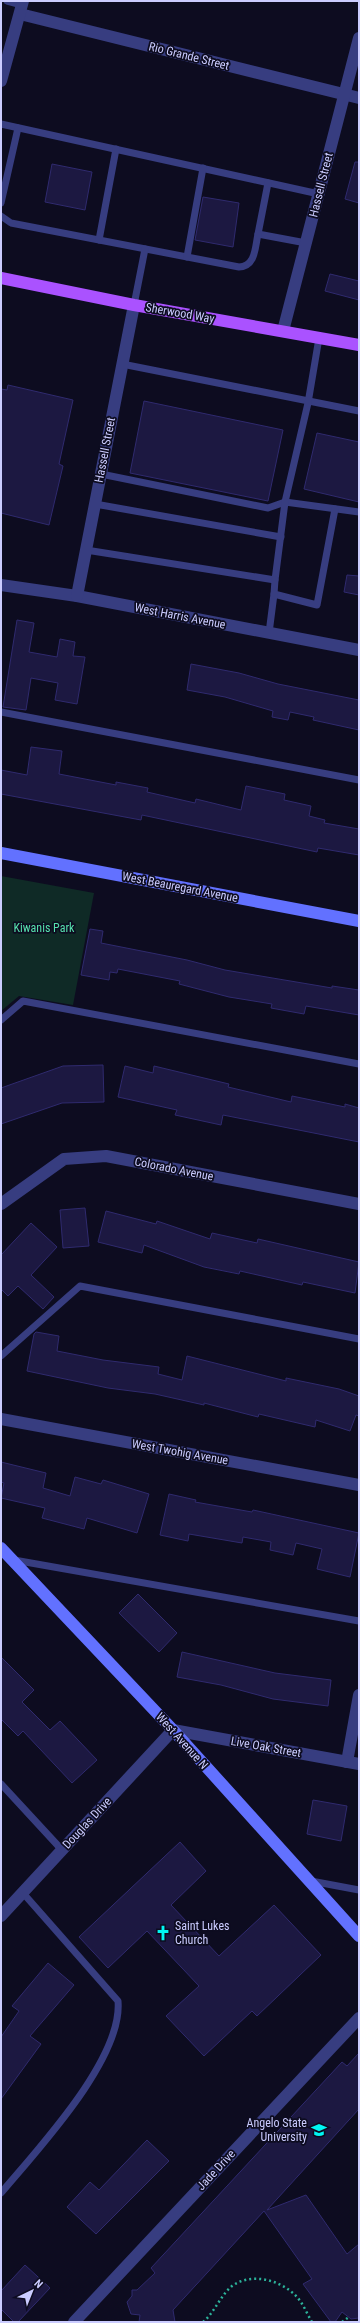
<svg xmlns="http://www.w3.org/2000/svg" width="360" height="2323" font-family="'Roboto Condensed',sans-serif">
<rect width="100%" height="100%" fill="#0d0c20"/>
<path fill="#0f2a26" d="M1 876 94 893 73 1005 19 996 1 1011Z"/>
<g fill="#1c1841" stroke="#2f2a6e">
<path d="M355 162H359V203L345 199Z"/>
<path d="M52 164 92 172 85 210 45 202Z"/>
<path d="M203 197 239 203 233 247 195 240Z"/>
<path d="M330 274 359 281V300L325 291Z"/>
<path d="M8 385 73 400 59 464 63 466 49 525 1 513V389L7 390Z"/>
<path d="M144 401 283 430 268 501 130 473Z"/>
<path d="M317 433 359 442V502L304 489Z"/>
<path d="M347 575 359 576V595L344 592Z"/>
<path d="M17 620 34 623 29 652 57 657 60 639 75 642 73 656 85 657 77 704 55 700 58 683 31 678 26 710 3 707Z"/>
<path d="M191 664 239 673 278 684 359 700V730L313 720 314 717 290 712 288 720 272 717 273 711 225 697 187 690Z"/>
<path d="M31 747 62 751 59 774 116 785V782L148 788 147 792 195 803 196 799 241 810 246 786 285 794 284 800 311 806 309 816 325 820 324 823 359 829V855L318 848 317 852 142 815 141 820 1 794V770L27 775Z"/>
<path d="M90 929 103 931 101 943 187 960 225 970 332 988V986L359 990V1015L306 1006 304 1014 271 1008 272 1004 229 997 179 984 180 981 118 969 117 973 110 972 109 980 81 975Z"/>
<path d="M103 1065 104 1102 62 1103 1 1124V1088L63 1066Z"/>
<path d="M125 1066 153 1073 154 1066 229 1084 228 1087 291 1102 292 1096 345 1107V1104L359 1108V1142L223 1115 221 1125 175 1115 177 1110 118 1097Z"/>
<path d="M85 1208 89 1246 63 1248 60 1210Z"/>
<path d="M106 1211 156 1224 157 1221 210 1239 212 1233 257 1243 258 1239 359 1262 355 1293 303 1282 302 1285 240 1271 239 1274 204 1267 144 1245 142 1253 98 1242Z"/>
<path d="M31 1223 57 1247 31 1275 54 1297 43 1309 18 1286 8 1296 1 1289V1255Z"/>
<path d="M36 1332 59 1336 57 1351 103 1360 159 1367 158 1374 182 1380 187 1356 286 1381V1378L339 1389 359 1396V1416L356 1415 350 1431 316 1420 315 1427 259 1414 258 1417 204 1403V1405L155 1394 108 1388 27 1371 34 1334Z"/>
<path d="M1 1462 46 1473 43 1488 70 1496 75 1477 101 1484 103 1480 149 1494 137 1533 87 1518 84 1529 42 1518 45 1508 1 1498 4 1483 1 1482Z"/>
<path d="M169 1494 196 1500 195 1502 252 1512 253 1510 359 1533 350 1577 317 1569 322 1549 296 1543 293 1555 270 1550 271 1542 243 1537 242 1543 189 1534 188 1541 160 1535Z"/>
<path d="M138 1594 177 1633 159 1652 119 1613Z"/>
<path d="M182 1652 275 1673 331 1680 328 1706 273 1699 221 1685 177 1677Z"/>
<path d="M1 1657 34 1690 22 1702 50 1730 60 1721 97 1760 72 1783 23 1731 18 1736 1 1719Z"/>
<path d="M313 1800 347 1806 341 1841 307 1834Z"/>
<path d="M180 1842 206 1871 171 1905 219 1956 274 1905 321 1955 257 2016 252 2011 204 2056 166 2016 199 1986 147 1931 108 1968 79 1937Z"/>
<path d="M48 1963 74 1985 30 2036 41 2044 1 2099V2037L19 2011 12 2006Z"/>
<path d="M359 2053V2109L267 2210 306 2195 347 2254 359 2244V2318L351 2319 342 2312 335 2322H331L303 2284 312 2279 264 2211 173 2310 175 2322H139L140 2315 131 2314 127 2302 132 2296V2290H137L155 2273 151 2268 342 2062 347 2066Z"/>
<path d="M147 2140 169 2161 96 2234 67 2207 90 2182 99 2190Z"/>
<path d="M25 2265 50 2288 18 2322H14L1 2309V2291Z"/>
</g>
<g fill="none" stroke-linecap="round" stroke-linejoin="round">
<g stroke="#2cb39a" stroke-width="2.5" stroke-dasharray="2 3" stroke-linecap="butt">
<path d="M203 2322C215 2312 220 2296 232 2286 251 2272 281 2280 296 2296 303 2303 307 2314 312 2322"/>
<path d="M342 2322 349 2317"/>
</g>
<g stroke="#373d80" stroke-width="7">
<path d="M7 1 22 5"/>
<path d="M1 124 319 194"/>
<path d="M268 183 258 234 306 243"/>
<path d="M1 203 18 128"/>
<path d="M1 216 11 223 239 267C256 266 255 247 258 234"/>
<path d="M99 240 116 149"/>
<path d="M187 257 203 168"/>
<path d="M134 305 145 249"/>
<path d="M122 364 359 411"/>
<path d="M101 474 268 508 285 502 359 512"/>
<path d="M95 504 281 537"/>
<path d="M86 550 275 580 285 502 308 403 319 338"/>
<path d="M275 580 274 594 317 605 335 509"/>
<path d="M269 633 274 594"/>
<path d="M1 712 359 780"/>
<path d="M1 1020 23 1001 359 1064"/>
<path d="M1 1356 80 1286 359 1339"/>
<path d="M14 1560 359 1621"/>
<path d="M1 1784 62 1850"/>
<path d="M311 1881 359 1890"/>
<path d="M1 2193C37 2150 123 2059 118 2001L23 1893"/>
</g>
<g stroke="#373d80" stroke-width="12">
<path d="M20 14 359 98"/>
<path d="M1 81 23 1"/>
<path d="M283 331 359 38"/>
<path d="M1 585 77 596 359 650"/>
<path d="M77 596 134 305"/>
<path d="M1 1204 64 1159 106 1156 359 1204"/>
<path d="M1 1419 359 1485"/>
<path d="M347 1762 359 1695"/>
<path d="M1 1916 173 1730 359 1764"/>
<path d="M74 2322 359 2018"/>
</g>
<g stroke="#6271ff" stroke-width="12">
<path d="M1 853 359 921"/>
<path d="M1 1548 173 1730 359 1936"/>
</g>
<path stroke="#aa52ff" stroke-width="12" d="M1 278 134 305 359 345"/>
</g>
<defs>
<g id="church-bare" transform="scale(1.2)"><path d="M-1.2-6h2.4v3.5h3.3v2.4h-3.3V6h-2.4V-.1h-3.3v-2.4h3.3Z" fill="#00f6f2" stroke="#0d0c20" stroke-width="2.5" paint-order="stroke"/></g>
<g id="university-bare" transform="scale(1.2)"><path d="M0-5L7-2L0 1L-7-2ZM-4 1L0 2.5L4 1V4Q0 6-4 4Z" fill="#00f6f2" stroke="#0d0c20" stroke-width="2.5" paint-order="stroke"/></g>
</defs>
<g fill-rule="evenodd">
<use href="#church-bare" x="163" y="1933"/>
<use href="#university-bare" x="319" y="2130"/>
</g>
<g text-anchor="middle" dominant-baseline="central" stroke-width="3.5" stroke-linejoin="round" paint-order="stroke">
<g font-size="12" fill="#cbccff" stroke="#0d0c20">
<text transform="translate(189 56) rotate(14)">Rio Grande Street</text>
<text transform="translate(321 185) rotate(-76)">Hassell Street</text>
<text transform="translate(180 313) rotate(10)">Sherwood Way</text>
<text transform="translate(105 450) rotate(-79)">Hassell Street</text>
<text transform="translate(180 616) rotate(11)">West Harris Avenue</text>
<text transform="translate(180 887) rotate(11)">West Beauregard Avenue</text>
<text transform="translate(174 1169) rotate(11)">Colorado Avenue</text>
<text transform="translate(180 1452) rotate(10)">West Twohig Avenue</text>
<text transform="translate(182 1741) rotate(48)">West Avenue N</text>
<text transform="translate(266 1747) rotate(10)">Live Oak Street</text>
<text transform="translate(87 1823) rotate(-47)">Douglas Drive</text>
<text transform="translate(216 2170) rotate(-47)">Jade Drive</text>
</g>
<g font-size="12" fill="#56e0ad" stroke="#0d0c20">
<text x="44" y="928">Kiwanis Park</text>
</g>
<g font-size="12" fill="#cbccff" stroke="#0d0c20" text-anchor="start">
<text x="175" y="1926">Saint Lukes<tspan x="175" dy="14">Church</tspan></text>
<text x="307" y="2123" text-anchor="end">Angelo State<tspan x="307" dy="14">University</tspan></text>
</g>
</g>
<rect width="360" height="2323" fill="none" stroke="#cbccff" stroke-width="4"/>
<g transform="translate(32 2291) rotate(43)" stroke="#0d0c20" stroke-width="3" paint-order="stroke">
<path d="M0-3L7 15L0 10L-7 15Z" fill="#cbccff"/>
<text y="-6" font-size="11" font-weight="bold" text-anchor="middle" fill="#cbccff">N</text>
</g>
</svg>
